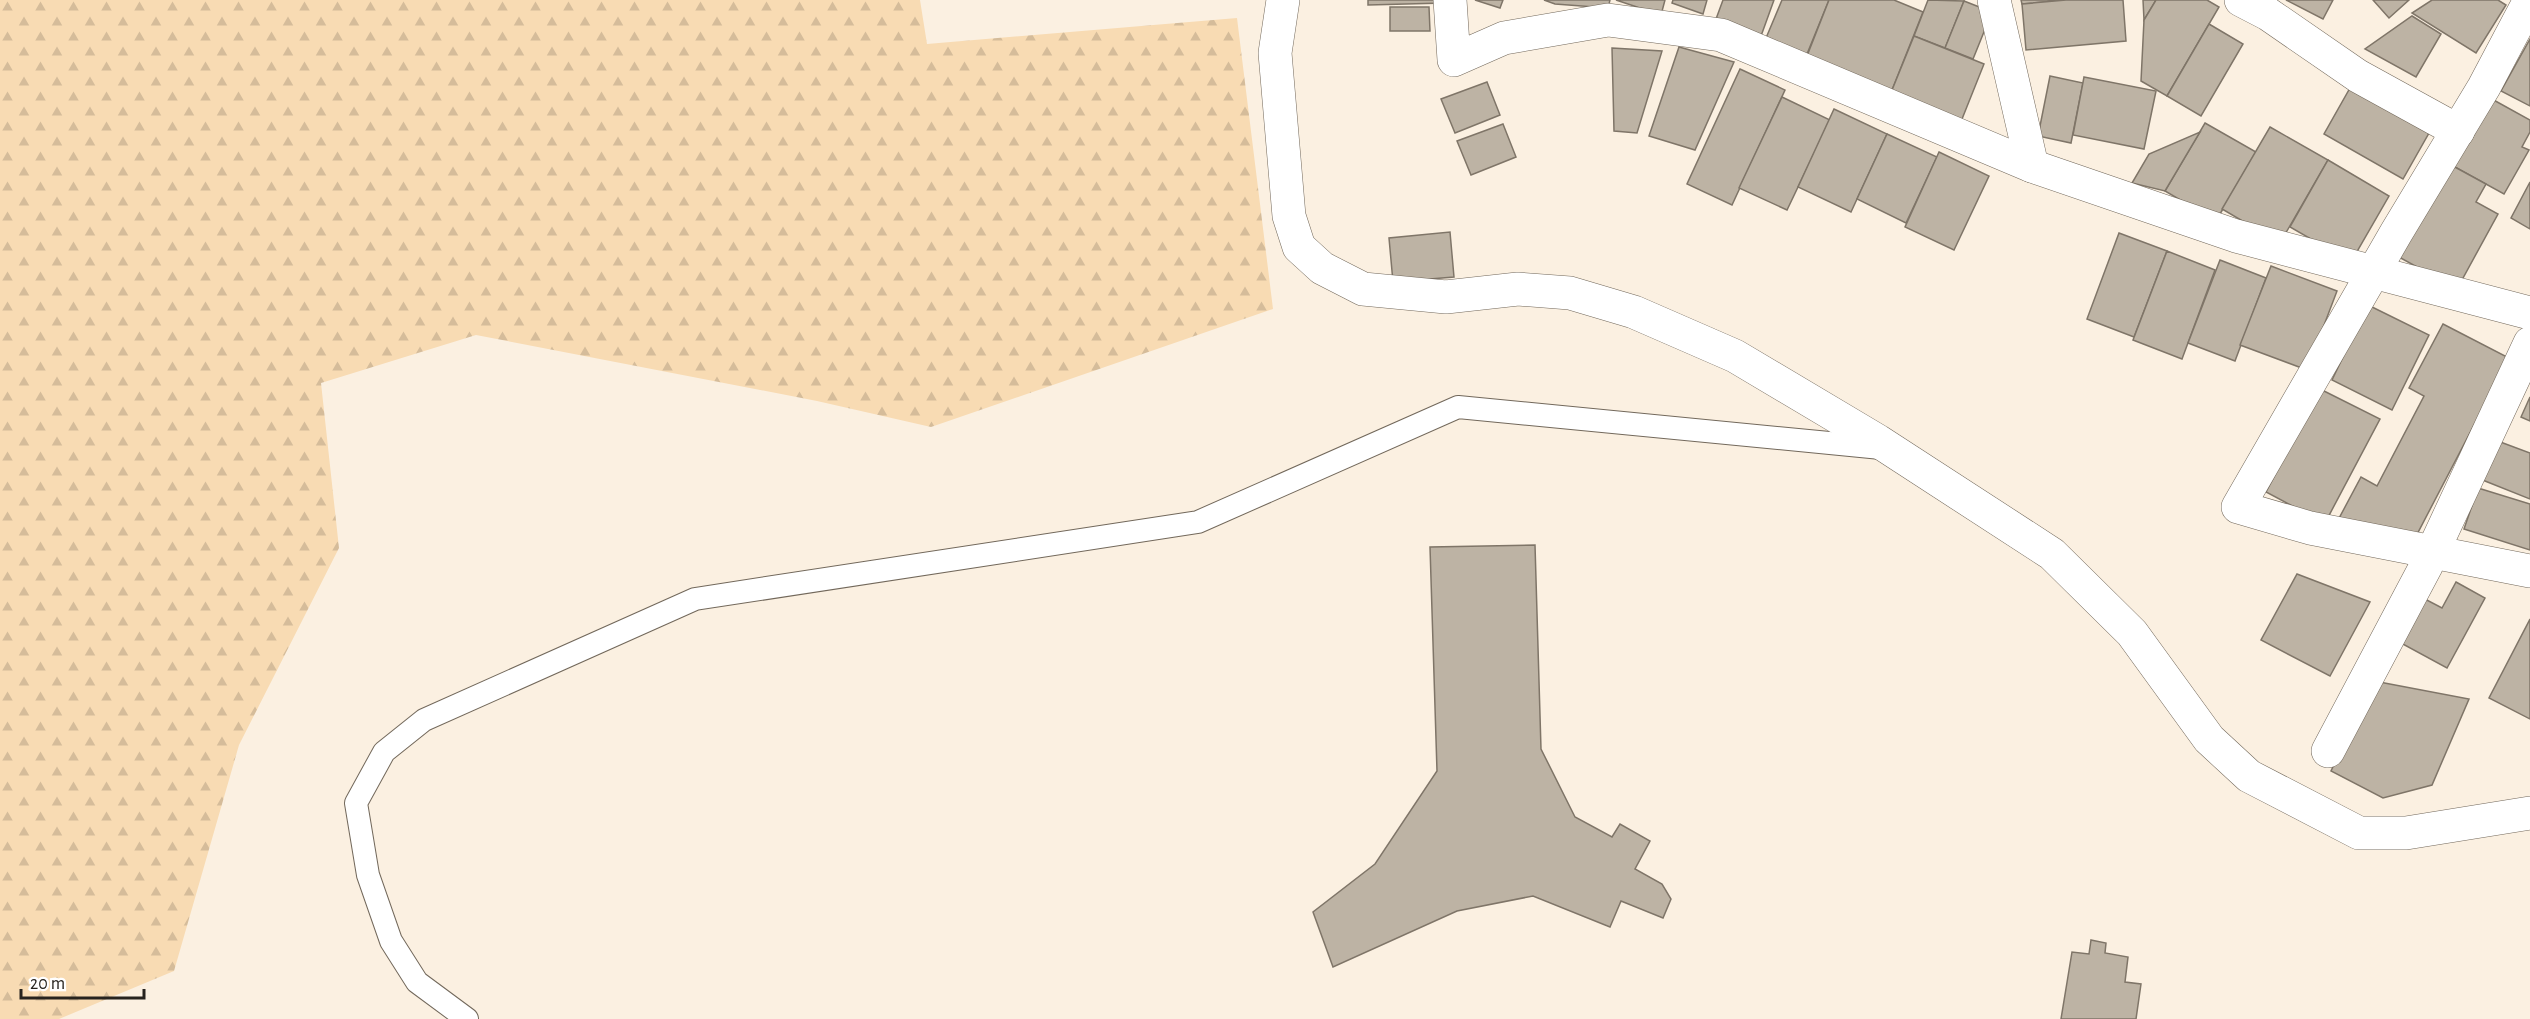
<svg xmlns="http://www.w3.org/2000/svg" width="2530" height="1019" font-family="'Alegreya Sans',sans-serif">
<defs>
<pattern id="forest-firs" width="22" height="20" patternUnits="userSpaceOnUse" patternTransform="scale(1.5)"><rect width="22" height="20" fill="#f8dbb3"/><path d="M5 1l3.5 6h-7zM16 11l3.5 6h-7z" fill="#d5bc9a"/></pattern>
</defs>
<rect width="100%" height="100%" fill="#fbf0e1"/>
<path fill="url(#forest-firs)" d="M0 0H920L927 44 1237 18 1273 309 931 427 817 401 476 335 321 383 339 548 239 745 174 971 59 1019H0Z"/>
<g fill="#bdb3a4" stroke="#7f7568" stroke-width="1.5">
<path d="M1368 0H1443L1444 3 1368 5Z"/>
<path d="M1475 0H1503L1500 8Z"/>
<path d="M1544 0H1610L1608 8 1555 4Z"/>
<path d="M1616 0H1665L1661 15Z"/>
<path d="M1673 0H1707L1703 14 1672 3Z"/>
<path d="M1723 0H1774L1761 36 1716 19Z"/>
<path d="M1782 0H1829L1807 54 1766 38Z"/>
<path d="M1829 0H1894L1923 12 1890 95 1805 61Z"/>
<path d="M1928 0 1964 1 1945 48 1914 36Z"/>
<path d="M2021 0H2066L2022 4Z"/>
<path d="M2066 0H2123L2126 41 2026 50 2022 4Z"/>
<path d="M2143 0H2156L2144 20Z"/>
<path d="M2156 0H2207L2219 7 2167 96 2141 81 2144 20Z"/>
<path d="M2286 0H2333L2323 19Z"/>
<path d="M2373 0H2409L2389 18Z"/>
<path d="M2432 0H2498L2506 5 2476 53 2412 13Z"/>
<path d="M1964 1 1992 12 1973 59 1945 48Z"/>
<path d="M1390 7H1429L1430 31H1390Z"/>
<path d="M2412 16 2441 34 2416 77 2365 49Z"/>
<path d="M2209 24 2243 44 2201 116 2167 96Z"/>
<path d="M1914 36 1984 64 1960 124 1890 95Z"/>
<path d="M2530 39V106L2501 91Z"/>
<path d="M1679 47 1734 62 1695 150 1649 136Z"/>
<path d="M1612 48 1662 51 1637 133 1614 131Z"/>
<path d="M1740 69 1785 90 1732 205 1687 184Z"/>
<path d="M2050 76 2083 83 2071 143 2038 136Z"/>
<path d="M2084 77 2156 91 2144 149 2073 135Z"/>
<path d="M1487 82 1500 115 1455 133 1441 99Z"/>
<path d="M2350 88 2429 133 2403 179 2324 134Z"/>
<path d="M1782 97 1830 120 1787 210 1739 188Z"/>
<path d="M2490 98 2530 120V132L2522 147 2529 150 2504 194 2453 166Z"/>
<path d="M1834 109 1887 134 1851 212 1798 187Z"/>
<path d="M2205 123 2256 152 2216 221 2165 191Z"/>
<path d="M1503 124 1516 157 1471 175 1457 141Z"/>
<path d="M2270 127 2328 160 2280 243 2222 209Z"/>
<path d="M2200 132 2165 191 2132 183 2149 154Z"/>
<path d="M1887 134 1937 157 1906 223 1857 199Z"/>
<path d="M1939 152 1989 176 1954 250 1905 227Z"/>
<path d="M2328 160 2389 196 2351 262 2290 227Z"/>
<path d="M2453 166 2486 184 2476 202 2498 214 2457 289 2397 256Z"/>
<path d="M2530 182V229L2511 218Z"/>
<path d="M1450 232 1454 277 1393 282 1389 238Z"/>
<path d="M2119 233 2167 251 2134 337 2087 319Z"/>
<path d="M2167 251 2215 270 2182 359 2133 340Z"/>
<path d="M2220 260 2266 278 2235 361 2188 343Z"/>
<path d="M2271 266 2337 291 2307 370 2240 345Z"/>
<path d="M2368 305 2429 335 2392 410 2332 380Z"/>
<path d="M2443 324 2509 358 2413 542 2337 522 2361 477 2377 486 2424 396 2409 388Z"/>
<path d="M2320 389 2380 419 2325 523 2266 492Z"/>
<path d="M2530 397V421L2521 417Z"/>
<path d="M2495 440 2530 453V499L2480 479Z"/>
<path d="M2478 488 2530 504V550L2464 529Z"/>
<path d="M1535 545 1541 749 1575 817 1612 837 1620 824 1650 841 1635 869 1662 884 1671 899 1663 918 1621 901 1610 927 1533 896 1457 911 1333 967 1313 912 1375 864 1437 771 1430 547Z"/>
<path d="M2297 574 2370 602 2330 676 2261 640Z"/>
<path d="M2456 582 2485 598 2447 668 2399 642 2423 598 2442 608Z"/>
<path d="M2530 619V719L2489 698Z"/>
<path d="M2374 681 2469 699 2432 785 2383 798 2331 771Z"/>
<path d="M2091 940 2106 943 2105 953 2128 957 2125 982 2141 984 2136 1019H2061L2072 952 2089 954Z"/>
</g>
<g fill="none" stroke-linecap="round" stroke-linejoin="round">
<g stroke="#72685b" stroke-width="24">
<path id="service" d="M467 1019 417 982 391 941 368 875 356 803 384 752 424 720 695 599 1198 522 1458 407 1881 448"/>
</g>
<g stroke="#72685b" stroke-width="34">
<g id="minor">
<path d="M1283 0 1275 53 1289 216 1299 247 1322 268 1363 289 1446 297 1518 289 1570 293 1634 312 1735 356 1878 441 2052 554 2132 633 2209 739 2249 776 2359 833H2406L2530 813"/>
<path d="M1450 0 1454 60 1504 38 1608 20 1721 35 2032 166"/>
<path d="M1994 0 2032 166 2236 236 2530 313"/>
<path d="M2241 0 2268 14 2358 76 2458 131"/>
<path d="M2530 0 2484 87 2396 233 2238 507 2310 528 2530 571"/>
<path d="M2328 751 2426 566 2530 343"/>
</g>
</g>
<use href="#service" stroke="#fff" stroke-width="22"/>
<use href="#minor" stroke="#fff" stroke-width="33"/>
</g>
<path d="M21 989v9h123v-9" fill="none" stroke="#27231e" stroke-width="3"/>
<text x="30" y="989" font-size="18" fill="#27231e" stroke="#ffffff" stroke-width="4.5" paint-order="stroke">20 m</text>
</svg>
